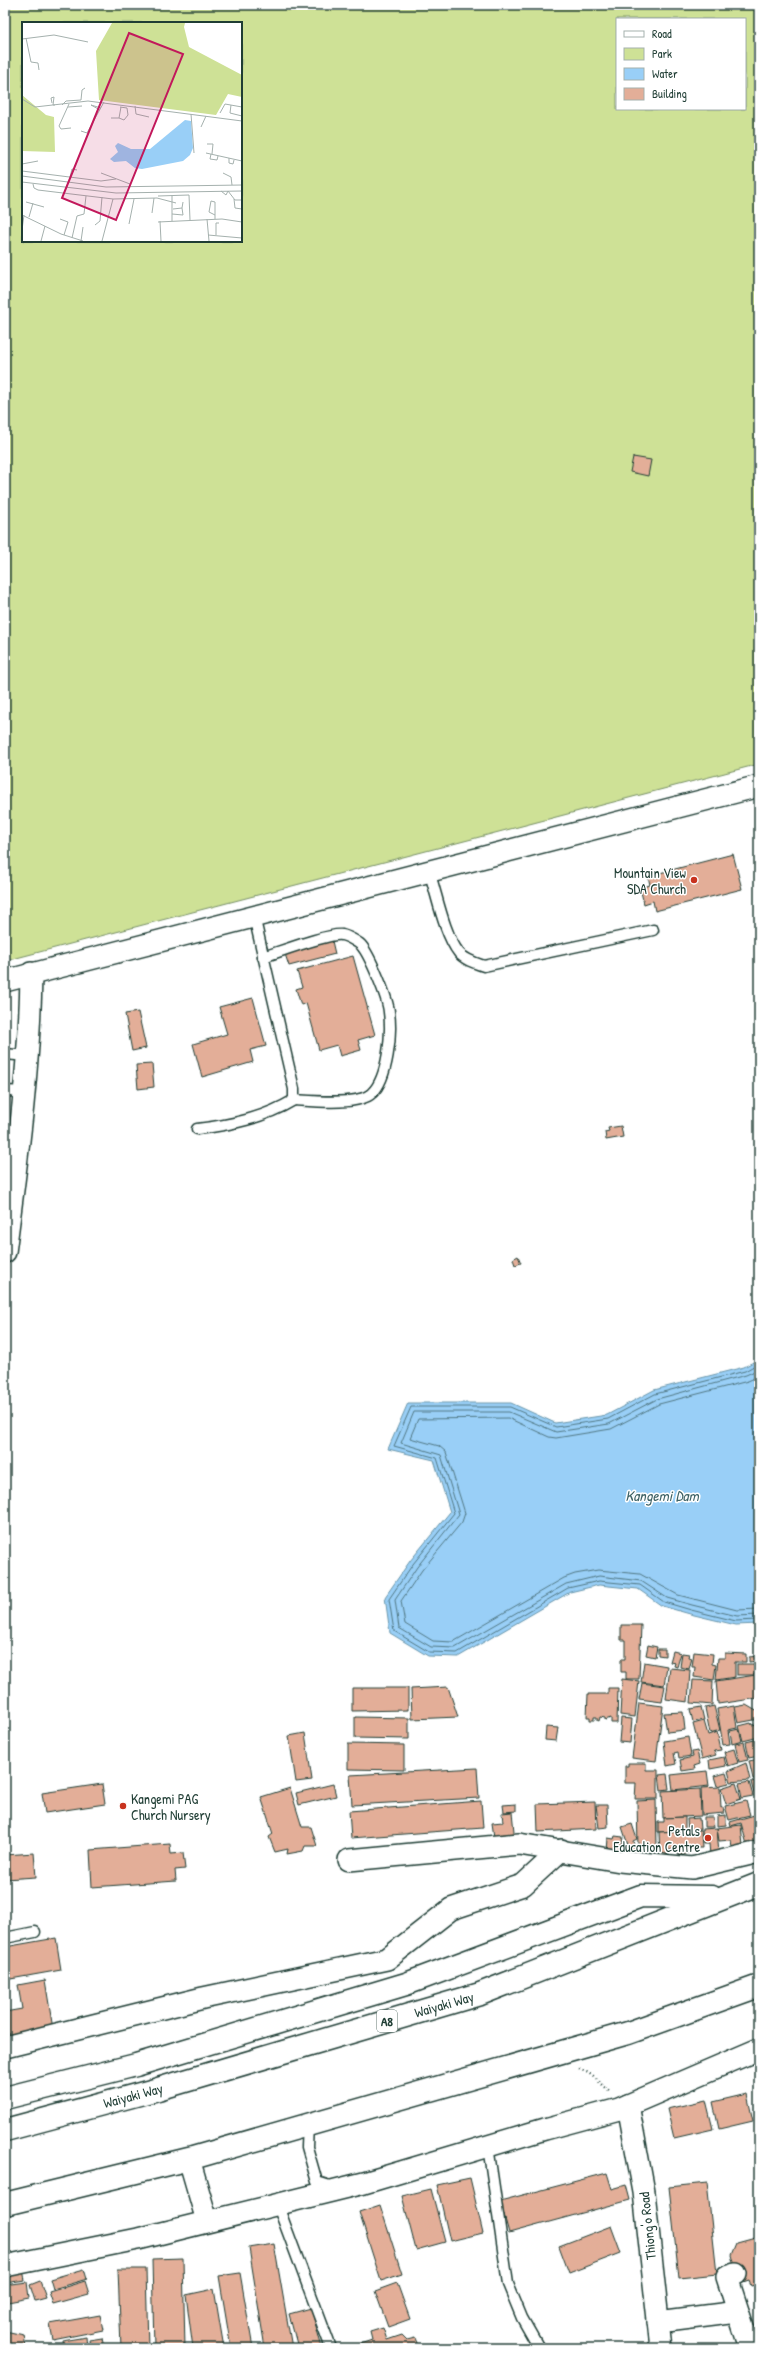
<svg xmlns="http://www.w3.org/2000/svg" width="764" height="2353" font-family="'Patrick Hand',sans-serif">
<rect width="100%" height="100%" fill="#fff"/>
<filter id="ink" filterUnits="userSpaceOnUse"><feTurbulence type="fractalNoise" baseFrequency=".025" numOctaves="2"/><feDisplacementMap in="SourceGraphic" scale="8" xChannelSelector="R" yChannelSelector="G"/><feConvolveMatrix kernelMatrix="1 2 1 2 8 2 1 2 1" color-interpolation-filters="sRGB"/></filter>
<g filter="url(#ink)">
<path fill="#cee196" stroke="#768f65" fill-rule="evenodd" d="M5 5H759V764L5 961ZM617 19H745V109H617ZM23 23H241V241H23Z"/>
<path fill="#99cff7" stroke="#6895a9" d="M759 1359V1624L736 1625 690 1614 662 1606 638 1589 599 1585 570 1592 458 1657 428 1656 390 1633 385 1597 410 1561 450 1512 434 1460 388 1449 408 1403H511L555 1423 607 1415 654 1390 744 1367Z"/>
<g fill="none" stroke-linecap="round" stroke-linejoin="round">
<g stroke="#507782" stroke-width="1">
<path d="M759 1363 745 1371 655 1394 608 1419 556 1427 510 1407H411L394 1446 437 1458 454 1513 413 1564 389 1599 394 1631 429 1652 457 1653 568 1588 599 1581 640 1585 664 1602 691 1610 736 1621 759 1620"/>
<path d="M759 1369 746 1375 657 1399 609 1424 556 1432 509 1412H414L401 1443 441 1455 459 1514 417 1567 395 1600 399 1628 431 1647 455 1648 566 1584 599 1576 641 1581 667 1598 692 1605 737 1616 759 1615"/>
<path d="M759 1376 748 1381 659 1404 611 1429 556 1438 549 1437 508 1418 418 1419 410 1438 439 1446 446 1452 465 1513 462 1522 422 1570 401 1601 405 1624 433 1641 453 1642 564 1578 575 1574 598 1570 640 1574 678 1595 737 1610 759 1609"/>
</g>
</g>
<g fill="#e3ae98" stroke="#1f3d34">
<path d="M633 457 651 460 648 476 630 472Z"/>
<path d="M733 854 742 889 655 911 653 901 644 904 640 888 650 885 648 876Z"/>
<path d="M332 941 335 954 289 966 285 954Z"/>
<path d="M353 956 375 1035 358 1040 361 1050 340 1056 337 1045 319 1050 306 1003 301 1005 296 989 302 987 297 971Z"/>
<path d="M253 998 266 1046 250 1050 253 1062 202 1077 193 1044 227 1034 219 1007Z"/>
<path d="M138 1012 146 1048 132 1051 125 1014Z"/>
<path d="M152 1064 154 1087 138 1089 136 1065Z"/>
<path d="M621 1126 623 1137 606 1140 605 1132 609 1131 608 1128Z"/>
<path d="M518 1256 521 1263 515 1265 513 1259Z"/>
<path d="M621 1625H641L639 1679H626V1672H621V1659H625V1640H621Z"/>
<path d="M648 1645 657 1647 655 1657 646 1655Z"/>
<path d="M658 1649H665V1656L658 1655Z"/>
<path d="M673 1651 681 1653 677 1667 674 1666 675 1663 670 1662Z"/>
<path d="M694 1652 713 1654 712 1664 716 1665 714 1680 694 1677 695 1667H692Z"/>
<path d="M682 1653 689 1654 688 1657 692 1658 689 1669 680 1667Z"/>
<path d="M725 1653 746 1654V1662H735V1677L716 1680 718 1658H725Z"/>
<path d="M759 1656V1664L757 1661 749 1662V1657Z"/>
<path d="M644 1662 667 1666 664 1685 641 1682Z"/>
<rect x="737" y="1664" width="18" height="11"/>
<path d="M759 1666V1698L718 1704 716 1681 756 1675 755 1667Z"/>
<path d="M670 1668 690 1670 688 1702 666 1699Z"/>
<path d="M622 1679 639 1681 635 1717 620 1715Z"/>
<path d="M693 1680 713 1681 712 1705 691 1703Z"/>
<path d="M642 1683 665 1686 662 1702 639 1699Z"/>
<path d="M448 1687 458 1717 412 1719 411 1689Z"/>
<path d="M352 1688H408V1710L352 1711Z"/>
<path d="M608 1688H618L617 1723H611V1718L605 1720V1718L600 1717 599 1721 597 1720V1717H594V1720H590V1717H587L588 1694H608Z"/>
<path d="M639 1703 663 1706 656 1761 632 1758Z"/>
<path d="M746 1705 758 1712 759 1719 738 1723 735 1707Z"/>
<path d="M714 1706 720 1730 710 1733 705 1708Z"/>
<path d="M734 1706 737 1728 728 1730 730 1744 723 1745 717 1709Z"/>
<path d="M701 1707 704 1720 693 1722 690 1709Z"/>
<path d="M683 1712 685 1730 667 1732 664 1713Z"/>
<path d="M355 1717 409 1718V1739L355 1738Z"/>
<path d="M621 1718 632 1719 630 1743 619 1742Z"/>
<path d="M704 1721 708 1735 717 1732 721 1750 714 1751 716 1755 702 1759 693 1724Z"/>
<path d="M751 1723 752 1725 756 1724 759 1737 743 1741 739 1726Z"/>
<path d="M546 1727 558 1728 556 1741 545 1740Z"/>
<path d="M739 1729 742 1741 732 1744 730 1731Z"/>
<path d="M305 1733 312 1780 296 1782 289 1736Z"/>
<path d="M688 1737 691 1756 679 1758 678 1752 674 1753 676 1764 667 1766 664 1741Z"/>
<path d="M759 1739V1756L749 1758 746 1742Z"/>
<path d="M744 1742 748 1760 739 1762 735 1744Z"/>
<path d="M348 1744 404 1745V1770L348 1769Z"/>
<path d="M734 1749 738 1763 728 1766 724 1752Z"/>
<path d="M697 1751 700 1764 694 1766 695 1769 682 1771 680 1760 693 1757 692 1752Z"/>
<path d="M5 1757 9 1758 5 1773Z"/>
<path d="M724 1757 726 1766 710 1769 709 1760Z"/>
<path d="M759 1759V1778L753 1779 749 1761Z"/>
<path d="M628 1763H646V1770H658V1799H635L636 1783H625V1766H628Z"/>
<path d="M746 1763 750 1780 731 1782 728 1771Z"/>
<path d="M477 1768 479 1798 352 1805 350 1775Z"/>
<path d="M707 1771 709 1786 673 1790 671 1775Z"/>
<path d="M726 1773 729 1783 717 1786 714 1776Z"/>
<path d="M667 1774 669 1789 661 1790 659 1775Z"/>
<path d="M759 1780V1802V1800L756 1801 751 1782Z"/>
<path d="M749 1782 753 1796 742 1798 739 1784Z"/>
<path d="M736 1783 741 1799 726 1804 721 1788Z"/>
<path d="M102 1784 105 1804 45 1813 42 1793Z"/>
<path d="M333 1784 336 1796 299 1805 296 1793Z"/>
<path d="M720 1787 721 1808 723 1807 724 1813 702 1815 701 1788Z"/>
<path d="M290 1788 302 1827H311L317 1846H305L303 1851 287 1854 288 1849 275 1852 269 1837 273 1834 261 1797Z"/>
<path d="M700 1789 701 1816 663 1818 662 1791Z"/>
<path d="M656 1800 657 1849H638L637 1801Z"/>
<path d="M481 1801 483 1828 351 1838 349 1811Z"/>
<path d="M746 1801 750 1815 729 1820 725 1806Z"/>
<path d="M595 1802 596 1829 538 1832 537 1804Z"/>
<path d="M516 1804V1811L504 1812 503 1805Z"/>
<path d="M596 1805H607L608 1827 599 1828Z"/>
<path d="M512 1812 515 1841 495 1844 492 1823 503 1822 502 1813Z"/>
<path d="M758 1814 759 1845 748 1848 741 1823 731 1826 730 1822Z"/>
<path d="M726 1815V1825L717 1826V1816Z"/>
<path d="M685 1817V1831L658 1832V1822H664V1818Z"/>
<path d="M704 1817H713L714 1827H704Z"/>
<path d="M699 1818 700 1829 688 1830 687 1819Z"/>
<path d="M632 1824 637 1839 633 1841 635 1849 630 1851 622 1827Z"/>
<path d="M741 1825 743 1846 732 1847 731 1840 719 1841 717 1828Z"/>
<path d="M717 1828 719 1855H710L709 1844H703L702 1829Z"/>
<path d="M701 1830 702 1848H687V1854L679 1855V1850H668V1856H660L659 1832Z"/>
<path d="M615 1836 623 1837 622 1844 626 1845 624 1855 607 1851 608 1838 614 1839Z"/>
<path d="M170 1844 171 1854 183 1853 185 1869 175 1870 176 1881 92 1887 90 1850Z"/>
<path d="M34 1853 36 1877 5 1879V1855Z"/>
<path d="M56 1938 61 1970 5 1980V1947Z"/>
<path d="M45 1980 53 2029 5 2037V2012L22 2009 18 1985Z"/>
<path d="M759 2077V2088L755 2078Z"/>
<path d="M747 2094 753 2121 719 2129 713 2102Z"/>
<path d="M706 2100 713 2129 674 2138 667 2109Z"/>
<path d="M607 2173 612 2189 626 2185 630 2200 509 2233 500 2201Z"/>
<path d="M470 2178 483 2233 450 2241 437 2185Z"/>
<path d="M707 2183 717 2274 679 2278 669 2187Z"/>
<path d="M431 2189 445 2242 416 2250 402 2196Z"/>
<path d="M380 2205 402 2274 381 2281 359 2212Z"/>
<path d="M611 2226 621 2253 569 2273 559 2246Z"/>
<path d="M759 2237V2284L751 2286 749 2281 740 2284 732 2255 737 2243Z"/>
<path d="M274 2244 292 2348H265L249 2248Z"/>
<path d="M183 2258 185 2348H154L152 2259Z"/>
<path d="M84 2269 87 2279 53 2289 50 2279Z"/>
<path d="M118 2269H146L148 2348H121Z"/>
<path d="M23 2270 25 2280 5 2283V2274Z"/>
<path d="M240 2273 253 2348H231L219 2276Z"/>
<path d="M40 2281 46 2298 35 2301 30 2285Z"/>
<path d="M85 2281 89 2294 53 2304 49 2292Z"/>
<path d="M27 2282 29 2298 8 2302 5 2285Z"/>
<path d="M397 2283 410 2319 388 2327 375 2291Z"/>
<path d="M214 2289 224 2348H193L186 2295Z"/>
<path d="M311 2308 322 2348H298L289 2314Z"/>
<path d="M100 2315 103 2330 53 2340 50 2324Z"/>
<path d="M383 2328 387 2340 402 2335 407 2340 415 2338 419 2348H348L372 2340 370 2332Z"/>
<path d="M5 2331 24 2335 26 2348H5Z"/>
<path d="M86 2337 87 2348H63L62 2341Z"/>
<path d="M102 2338 104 2348H90L89 2340Z"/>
</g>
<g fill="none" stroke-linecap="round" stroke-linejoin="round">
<g stroke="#1f3d34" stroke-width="13">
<g id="service">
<path d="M429 871C437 895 444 934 459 953 465 960 475 963 484 966L653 930"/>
<path d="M263 957C279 952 329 933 342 935 347 936 358 942 361 945 370 955 388 999 389 1012 392 1034 388 1078 372 1093 359 1106 312 1101 294 1100"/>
<path d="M5 1054 27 1056"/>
<path d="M5 1091 24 1092"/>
<path d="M197 1129C231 1125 264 1118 294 1100V1089L254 916"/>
<path d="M5 1938 35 1932"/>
<path d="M308 2124 307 2147 317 2182 333 2187"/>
<path d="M488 2146 508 2284 522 2318 539 2348"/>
<path d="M278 2206 331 2348"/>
</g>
</g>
<g stroke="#1f3d34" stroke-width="24">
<g id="minor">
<path d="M5 981 759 786"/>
<path d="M5 1252C17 1160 30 1066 31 973"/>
<path d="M349 1860 519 1844 620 1861 692 1868 759 1852"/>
<path d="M5 2047 203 1998 387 1959 451 1909 523 1885 561 1850"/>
<path d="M628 2105 644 2192 661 2348"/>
<path d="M189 2159 207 2221"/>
<path d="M5 2266 138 2239 364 2183 545 2129 619 2109 759 2049"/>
<path d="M736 2274 727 2277 750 2348"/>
<path d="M658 2322 738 2312"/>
</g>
</g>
<g stroke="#1f3d34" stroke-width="25">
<g id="trunk">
<path d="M5 2098 136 2065 406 1984 641 1896 712 1897"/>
<path d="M5 2130 158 2089 480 1994 759 1884"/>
<path d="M5 2204 189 2159 628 2033 759 1986"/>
</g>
</g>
<path stroke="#1f3d34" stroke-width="2.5" stroke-dasharray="1 3" stroke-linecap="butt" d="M579 2069 589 2073 610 2091"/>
<use href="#service" stroke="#fff" stroke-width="10"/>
<use href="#minor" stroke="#fff" stroke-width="21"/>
<use href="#trunk" stroke="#fff" stroke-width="22"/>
</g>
</g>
<g fill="#c8321e" stroke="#fff" stroke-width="1.5">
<circle cx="694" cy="880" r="4"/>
<circle cx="123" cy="1806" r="4"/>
<circle cx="708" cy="1838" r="4"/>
</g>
<g text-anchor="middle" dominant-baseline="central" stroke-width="3" stroke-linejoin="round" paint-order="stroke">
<rect fill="#fff" stroke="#627771" stroke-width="1" x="377" y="2010" width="20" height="22" rx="3"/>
<g font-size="13" font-weight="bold" fill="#1f3d34">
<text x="387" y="2021">A8</text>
</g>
<g font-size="14" fill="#1f3d34" stroke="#fff" text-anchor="end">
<text x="686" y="872">Mountain View<tspan x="686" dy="16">SDA Church</tspan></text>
<text x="131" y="1798" text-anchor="start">Kangemi PAG<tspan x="131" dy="16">Church Nursery</tspan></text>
<text x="700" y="1830">Petals<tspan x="700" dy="16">Education Centre</tspan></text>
</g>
<g font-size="14" fill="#1f3d34" stroke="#fff">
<text transform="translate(444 2004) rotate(-16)">Waiyaki Way</text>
<text transform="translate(133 2095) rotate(-15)">Waiyaki Way</text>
<text transform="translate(647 2226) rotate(-96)">Thiong'o Road</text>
</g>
<g font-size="15" font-style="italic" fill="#3e6265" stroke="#fff">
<text x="662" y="1495">Kangemi Dam</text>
</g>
</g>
<g transform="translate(22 22)">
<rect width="220" height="220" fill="#fff"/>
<path d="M90 1H163L162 5 167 25 220 53V75L206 72 194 93 77 78 74 29ZM0 73 24 93 32 95 33 130 0 129Z" fill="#cee196"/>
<path d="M163 98 169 99 171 126 168 133 161 139 120 147 113 146 104 139 92 140 88 137 96 130 93 124 96 121 109 127H128Z" fill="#99cff7"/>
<path fill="none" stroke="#a5b1ae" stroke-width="1" d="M4 16 9 40 16 41 17 48M0 17 32 13 66 20M0 77 13 85 66 79 220 99M30 81 29 76 32 75 31 83H33M47 82 37 104 39 107 49 106M40 83 44 79 59 78 60 68 63 66M209 83 208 91 220 94M113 84 114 92 127 95M46 85 60 84M78 88 69 83 79 86M198 91 203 82 220 85M169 92 172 131M89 96H97L99 85M97 96 102 98 106 93 105 86 98 85M179 105 184 94M59 109 65 111 82 80M185 122H191L190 132M184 131 220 139M189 132 188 137 195 138 196 134M207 136V141L211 142 212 138M0 142 16 139M0 149 79 159 94 157M79 151 108 162M201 151 209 155 210 163M0 154 84 165 220 163M48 155 50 147 55 148M0 160 94 171 220 169M11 162 12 166 16 168 91 177 135 176 154 181M199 169 204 173 206 169 213 178H220M150 173V199M136 174 167 173 168 198M212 177 213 186 220 187M4 180 22 185M151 187 160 186 161 180M130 191 132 176M150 192 161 193 160 186M0 193 39 212 61 219M193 193 187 190 189 179 193 180V197M7 195 11 181M38 197 46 200 42 213M185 197 187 219M138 199 139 219M136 200 200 197 220 200M107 202 112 177M73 203 78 199 80 175M0 208 2 193M186 213 220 216M194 213V201H197M50 216 55 194 62 192 64 174M19 219 23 204M59 219 61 205M80 219 91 177"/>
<path fill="#c2185b" fill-opacity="0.15" stroke="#c2185b" stroke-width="2" d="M107 11 161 32 94 198 40 176Z"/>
<rect width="220" height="220" fill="none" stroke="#1f3d34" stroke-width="2"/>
</g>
<rect width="764" height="2353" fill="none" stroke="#fff" stroke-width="20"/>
<rect x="10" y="10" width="744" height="2333" fill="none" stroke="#1f3d34" stroke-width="1.5" filter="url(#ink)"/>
<rect x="616" y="18" width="130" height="92" fill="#ffffff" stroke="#a5b1ae"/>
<rect x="624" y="31" width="20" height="6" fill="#ffffff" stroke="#a5b1ae"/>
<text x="652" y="38" font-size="12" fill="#1f3d34">Road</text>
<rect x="624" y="48" width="20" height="12" fill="#cee196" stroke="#a5b1ae"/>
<text x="652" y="58" font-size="12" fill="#1f3d34">Park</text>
<rect x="624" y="68" width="20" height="12" fill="#99cff7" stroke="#a5b1ae"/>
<text x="652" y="78" font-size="12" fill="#1f3d34">Water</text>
<rect x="624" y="88" width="20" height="12" fill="#e3ae98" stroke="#a5b1ae"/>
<text x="652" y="98" font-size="12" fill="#1f3d34">Building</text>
</svg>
